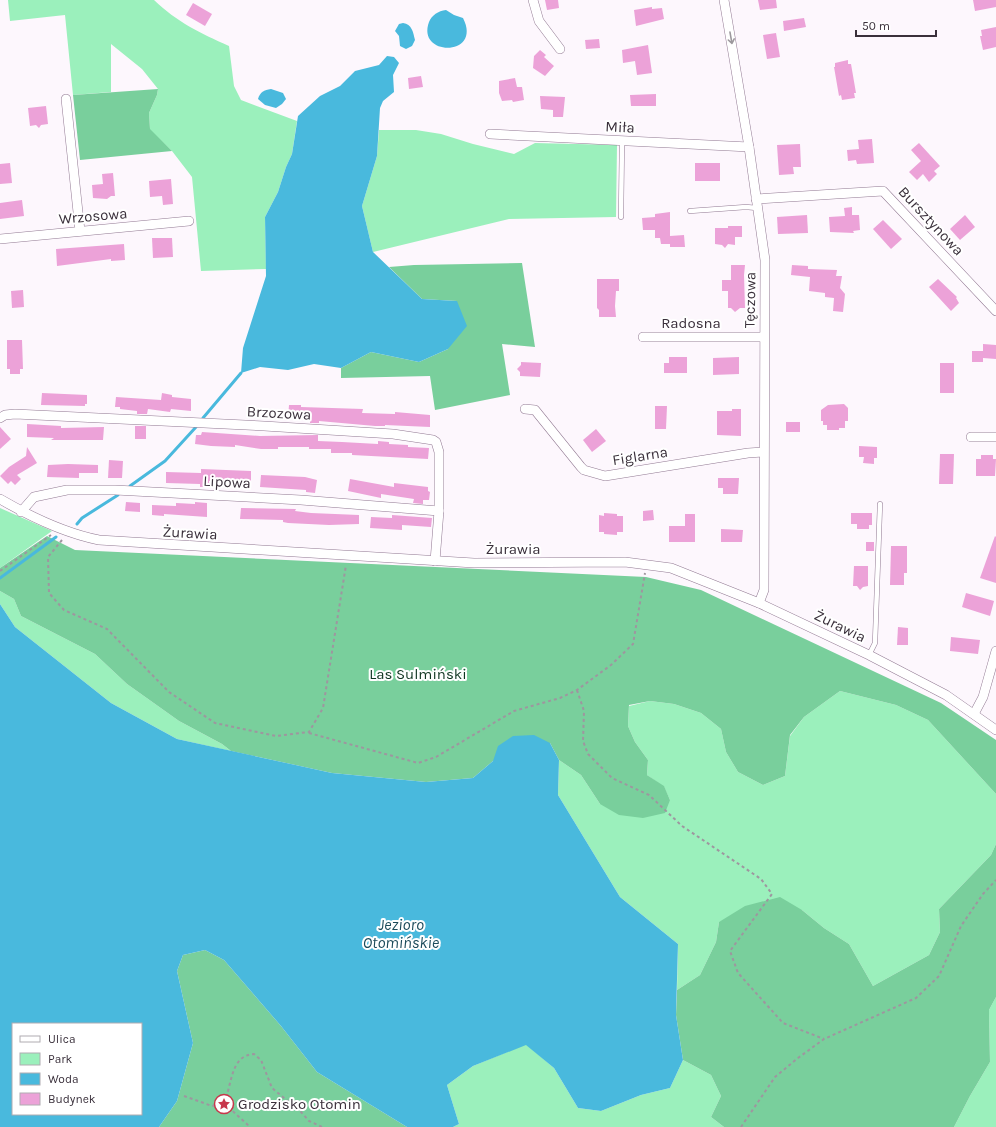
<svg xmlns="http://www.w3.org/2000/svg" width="996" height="1127" font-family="Karla,sans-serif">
<rect width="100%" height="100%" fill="#fdf7fd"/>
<g fill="#9bf0bc">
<path d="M8 0H154C177 22 200 33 229 46L234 86 241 100 297 121 292 154 286 167 278 192 265 217 266 269 201 271 192 177 172 151 150 130 149 113 157 95 158 89 142 69 111 44V92L73 95 65 15 10 21Z"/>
<path d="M379 130H416L441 134 473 144 514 154 535 143 617 145 616 217 509 219 373 252 362 206 377 156Z"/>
<path d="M0 508 52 531 0 568Z"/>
<path d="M0 591 14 599 21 616 95 654 127 684 179 721 222 744 231 751 177 739 111 703 15 627 0 604Z"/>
<path d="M840 691 896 705 928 720 996 794V844L991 855 939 909 940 932 929 955 873 986 849 944 824 928 802 910 719 922 716 942 700 975 677 990 678 944 620 897 558 795 559 760 581 775 600 804 670 800 664 787 647 775 648 760 635 742 628 726 629 706 650 701 674 704 701 713 721 729 726 752 738 772 763 785 785 776 790 736 804 717Z"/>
<path d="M996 997V1127H954L970 1096 990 1062 989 1010Z"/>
<path d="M526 1044 554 1068 578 1108 601 1111 641 1095 670 1088 683 1060 711 1075 721 1096 711 1117 724 1127H453L459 1124 447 1085 473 1066Z"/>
</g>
<g fill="#79cf9c">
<path d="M158 89 157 95 149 113 150 129 172 151 80 160 73 95Z"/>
<path d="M522 263 535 347 502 344 510 395 435 410 430 376 341 378V368L371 352 419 362 448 349 457 301 422 299 389 267 414 265Z"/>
<path d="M47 536 75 550 646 577 701 590 941 703 996 740V794L928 720 896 705 840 691 804 717 790 735 785 776 763 785 738 772 726 752 721 729 701 713 674 704 650 701 629 705 628 726 635 742 648 760 647 775 664 786 670 800 665 813 643 818 619 815 600 804 581 775 559 760 550 743 493 761 473 778 426 782 332 773 231 751 222 744 179 721 127 684 95 654 21 616 14 599 0 591V568Z"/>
<path d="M996 844V997L989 1010 990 1062 970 1096 954 1127H724L711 1117 721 1096 711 1075 683 1060 676 1015 677 990 700 975 716 942 719 922 745 906 780 897 802 910 824 928 849 944 873 986 929 955 940 932 939 909 991 855Z"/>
<path d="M205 950 224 960 281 1026 317 1072 407 1127H159L177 1101 193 1043 177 971 183 955Z"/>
</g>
<g fill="#49b9dd" fill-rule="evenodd">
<path d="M446 10 454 15 463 18C483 57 416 57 429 22 432 15 438 11 446 10Z"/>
<path d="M403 23C412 24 413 32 415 40L412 46 406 49 400 46 399 36 395 31 399 24Z"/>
<path d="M387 56 394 57 399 63 393 75 394 92 383 101 380 108 377 156 362 206 373 252 422 299 457 301 467 326 448 349 419 362 371 352 341 368 314 364 288 370 260 367 241 373 243 348 266 276 265 217 278 192 286 167 292 154 298 116 320 96 340 86 355 71 379 65Z"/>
<path d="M271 89 283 93 286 99 282 104 276 108 265 105 258 99C260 92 264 90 271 89Z"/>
<path d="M0 604 15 627 111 703 177 739 332 773 426 782 473 778 493 761 498 746 513 736 534 735 550 743 559 760 558 795 620 897 678 944 676 1015 683 1060 670 1088 641 1095 601 1111 578 1108 554 1068 526 1045 473 1066 447 1085 459 1124 453 1127H407L317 1072 281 1026 224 960 205 950 183 955 177 971 193 1043 177 1101 159 1127H0ZM13 1024H141V1114H13Z"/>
</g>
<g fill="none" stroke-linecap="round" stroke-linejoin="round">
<g stroke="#49b9dd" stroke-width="3">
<path d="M203 418 241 373"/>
<path d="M130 486 165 461 196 427"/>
<path d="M77 524 82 518 118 495"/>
<path d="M0 578 56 537"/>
</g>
</g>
<g fill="#eca2d8">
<path d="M545 0H558L559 8 547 10Z"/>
<path d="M758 0H776L777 8 760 10Z"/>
<path d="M973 0H996V7L975 11Z"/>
<path d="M193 3 212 14 205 26 186 15Z"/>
<path d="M652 7V9L662 8 664 19 636 26 634 10Z"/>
<path d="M804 18 806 27 784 31 783 21Z"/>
<path d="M996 27V47L983 50 980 36H982L981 30Z"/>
<path d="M776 33 780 57 767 59 763 35Z"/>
<path d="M599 39 600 48 586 49 585 40Z"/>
<path d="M648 45 652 73 637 75 635 61 623 63 622 50Z"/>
<path d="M540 50 546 55 544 57 554 66 545 76 533 68 534 56Z"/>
<path d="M848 60V64H851L856 93H854L855 98 842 100 841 95 839 96 834 67H835V63Z"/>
<path d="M421 76 423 87 409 89 408 78Z"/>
<path d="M515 78 517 87H522L524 100 513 102 512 100 502 101 499 93V81Z"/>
<path d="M656 94V106H631L630 95Z"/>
<path d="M540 96 565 97 563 117H553V110L541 109Z"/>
<path d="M46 106 48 124 41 125 39 128 36 125 30 126 28 108Z"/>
<path d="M872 139 874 163 857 164 856 160 848 161 847 150 859 149 858 140Z"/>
<path d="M919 143 940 166 934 171 937 174 929 182 923 174 917 180 909 172 921 161 911 150Z"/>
<path d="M800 144 801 167H793L794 174 779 175 777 145Z"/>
<path d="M10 163 12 183 0 184V164Z"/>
<rect x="695" y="163" width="25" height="18"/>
<path d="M113 173 115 196H111L107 199 93 198 92 185 103 184 102 174Z"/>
<path d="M171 179 173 204 163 205 162 196 150 197 149 181Z"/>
<path d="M22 200 24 216 0 219V203Z"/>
<path d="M852 207V215H859L860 230 853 231 854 233 830 232 829 217 845 216 844 208Z"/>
<path d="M670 212V236L684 235 685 247H670V244H661L660 238H655V230H643L642 218 655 217V214Z"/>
<path d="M807 215 808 233 778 234 777 217Z"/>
<path d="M965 215 975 227 960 240 950 229Z"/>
<path d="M883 220 902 239 891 249 873 229Z"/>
<path d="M728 226H742V237H735V245L728 244 725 248 722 245 715 244V228H728Z"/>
<path d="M152 238H172L173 257 153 258Z"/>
<path d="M124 244 125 260 111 261V259L57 266 56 249Z"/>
<path d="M731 265H745L744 275 745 308H740L735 312 731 308H728V291H722V280H731Z"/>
<path d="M792 265 808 266V269L837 270 836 276H842L840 288 845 294 843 312 833 311 834 298 825 297V293L809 291 810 277 791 275Z"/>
<path d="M597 279H619V291H616L615 306 616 317H599V310L597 308Z"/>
<path d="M938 279 957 297 956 298 959 303 951 311 929 287Z"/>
<path d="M23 290 24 307 12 308 11 291Z"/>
<path d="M7 340H22L23 369H20V374H10V369H7Z"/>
<path d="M983 344 996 345V359L983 358V362H972V351H983Z"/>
<path d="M669 357H687V373H664V363H669Z"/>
<path d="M739 357V374L713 375V358Z"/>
<path d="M521 362 541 363 540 377 520 376V372L517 369 521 365Z"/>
<rect x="940" y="363" width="14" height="30"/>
<path d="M42 393 87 395V404H85V406L41 405Z"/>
<path d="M162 393 172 395V397L191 399V411L171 409 170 412 148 409 147 414H137V411L120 409V407H115L116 397 161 400Z"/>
<path d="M844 404 848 408V421H845V428H839V430H827V425H823V421H821V410L828 405Z"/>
<path d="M289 405H301V407L363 409 362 413 395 414V412L430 415V427L385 425V426H375L319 421V423H310V418H288Z"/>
<path d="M655 406H667L666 429H655Z"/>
<path d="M732 409H741V436L717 435V411H732Z"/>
<rect x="786" y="422" width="14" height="10"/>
<path d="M27 424 61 426V428L104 427 103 440H51L54 438 27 437Z"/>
<rect x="135" y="426" width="11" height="13"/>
<path d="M0 427 11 439 0 449Z"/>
<path d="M596 429 606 441 592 452 583 440Z"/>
<path d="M202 432 260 436 318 435V441L342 442 378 444V441L389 442V444L408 445V447L429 448 428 459 352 455V453H331V449H309V447H278V449H261L235 445V447L211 446 195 444 196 435H201Z"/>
<path d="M859 446 877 447V458H874V464L863 463 864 457H859Z"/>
<path d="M27 447 37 463 17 475 21 479 15 485 11 481 8 484 0 476 9 467 26 456Z"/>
<path d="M940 454H954L953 484H939Z"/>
<path d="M981 455H993V459H996L995 476H976V459H981Z"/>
<path d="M109 460 123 461 122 478H108Z"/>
<path d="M68 464 98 465V473H79V478L47 477 48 465Z"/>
<path d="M201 469 251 471V481H209V487H200V484L166 483V472L201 473Z"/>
<path d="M261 475 305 477 317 480 315 493 306 492V490L260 487Z"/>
<path d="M718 478H739L738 494H723V488H718Z"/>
<path d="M350 479 394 487V483L428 487V491L430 492 429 500H423V504L413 503 414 499 381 494V498L348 491Z"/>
<path d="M126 502 140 503V512L125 511Z"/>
<path d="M195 502 207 503V517L164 514V516L152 515V505L176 506V503L195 504Z"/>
<path d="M241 508 296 509 295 511 311 513 359 515V524L329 525 288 523 283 522V520L240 519Z"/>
<path d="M653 510 654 520 643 521V511Z"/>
<path d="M604 513 617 514V516H623V532H617V535L604 534V532H599V515L604 516Z"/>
<path d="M851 513H872V525H869V529H857V524H851Z"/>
<path d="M685 514H695V542H669V526H685Z"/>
<path d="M392 515 432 518 431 527 402 525V530L370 528 371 517 392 518Z"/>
<path d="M721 529 743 530 742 542H721Z"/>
<path d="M995 536 996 537V583L980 578Z"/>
<rect x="866" y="542" width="8" height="9"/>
<path d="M891 546H907V573H904V585H890Z"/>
<path d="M854 566H868V586L863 587 860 590 857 586H853Z"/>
<path d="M966 593 994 601 990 616 962 607Z"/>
<path d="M898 627 908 628V645H897Z"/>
<path d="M951 637 980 640 978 654 950 651Z"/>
</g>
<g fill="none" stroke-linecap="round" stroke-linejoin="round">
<g stroke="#927a93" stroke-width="5.5">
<g id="lane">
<path d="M690 211 746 207 757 208"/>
<path d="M621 217 622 141"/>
<path d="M869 655 875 643 880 504"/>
</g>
</g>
<g stroke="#927a93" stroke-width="10">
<g id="street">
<path d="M533 0 539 21 560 49"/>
<path d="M724 0 749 147 765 260 764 590 759 603"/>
<path d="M66 99 80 231"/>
<path d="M490 134 749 147"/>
<path d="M756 199 883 191 996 311"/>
<path d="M0 239 189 221"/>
<path d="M643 337H763"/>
<path d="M525 409 535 410 581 467 584 470 605 476 748 453 763 452"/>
<path d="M0 418 5 415 15 414 264 426 393 434 433 440 436 442 439 452V511L435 561"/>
<path d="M971 437H996"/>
<path d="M0 499C31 517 64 533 99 540L474 563 625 562 671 568 759 603 869 655 946 695 996 730"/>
<path d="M21 512 34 497 67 490H115L301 500 439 511"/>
<path d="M974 714 983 697 996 651"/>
</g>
</g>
<g stroke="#9e969f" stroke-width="2" stroke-dasharray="3 3" stroke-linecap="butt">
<path d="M62 540 48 557 49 593 64 610 107 629 169 692 215 723 276 736 309 732 323 708 346 565"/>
<path d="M0 571 51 535"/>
<path d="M577 690 584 711 583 741 588 754 612 778 649 795 682 826 761 879 772 894 730 951 738 973 783 1023 824 1039"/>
<path d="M309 733 418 763 436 757 514 711 560 698 577 690 611 665 633 644 645 573"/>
<path d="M184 1096 212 1106 224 1103"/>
<path d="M224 1103C232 1086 230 1055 254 1054L261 1060 272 1088 301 1112 309 1121 322 1127"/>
<path d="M224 1103 250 1127"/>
<path d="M741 1127 775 1077 798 1058 824 1039 916 998 939 976 961 926 983 894 996 880"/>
</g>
<use href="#lane" stroke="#fff" stroke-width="4.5"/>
<use href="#street" stroke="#fff" stroke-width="9"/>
</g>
<defs><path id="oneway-shaft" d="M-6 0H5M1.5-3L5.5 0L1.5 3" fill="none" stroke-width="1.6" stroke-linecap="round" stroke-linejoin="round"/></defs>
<use stroke="#9c989d" href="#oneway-shaft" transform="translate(731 38) rotate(80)"/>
<defs>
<g id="sight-ring" transform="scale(1)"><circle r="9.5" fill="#fff" stroke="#c7374b" stroke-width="1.5"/><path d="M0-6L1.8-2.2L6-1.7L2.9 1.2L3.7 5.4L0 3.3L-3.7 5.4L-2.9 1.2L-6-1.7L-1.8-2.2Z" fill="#c7374b"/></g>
</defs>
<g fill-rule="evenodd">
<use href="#sight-ring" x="224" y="1104"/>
</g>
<g text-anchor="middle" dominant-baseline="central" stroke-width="4" stroke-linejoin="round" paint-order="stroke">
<g font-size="15" fill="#3a303b" stroke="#fff">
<text transform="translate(620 127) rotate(3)">Miła</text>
<text transform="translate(93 216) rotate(-5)">Wrzosowa</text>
<text transform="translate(931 221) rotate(47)">Bursztynowa</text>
<text transform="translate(750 300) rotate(-89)">Tęczowa</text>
<text x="691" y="323">Radosna</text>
<text transform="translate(279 413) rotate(3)">Brzozowa</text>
<text transform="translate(640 456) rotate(-9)">Figlarna</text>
<text transform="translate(227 482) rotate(3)">Lipowa</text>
<text transform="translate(190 533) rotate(3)">Żurawia</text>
<text x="513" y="549">Żurawia</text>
<text transform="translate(840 626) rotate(26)">Żurawia</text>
</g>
<g font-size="15" fill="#0f3520" stroke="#fff">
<text x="418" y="674">Las Sulmiński</text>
</g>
<g font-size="15" fill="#3a303b" stroke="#fff" text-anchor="start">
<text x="238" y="1104">Grodzisko Otomin</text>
</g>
<g font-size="16" font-style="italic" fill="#1b4a5a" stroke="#fff">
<text x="401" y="924">Jezioro<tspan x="401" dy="18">Otomińskie</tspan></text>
</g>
</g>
<rect x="12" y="1023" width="130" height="92" fill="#ffffff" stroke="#b0acb1"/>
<rect x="20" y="1036" width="20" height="6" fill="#ffffff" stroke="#b0acb1"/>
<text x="48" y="1043" font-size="12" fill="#3a303b">Ulica</text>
<rect x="20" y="1053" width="20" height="12" fill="#9bf0bc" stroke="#b0acb1"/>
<text x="48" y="1063" font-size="12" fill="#3a303b">Park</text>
<rect x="20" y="1073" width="20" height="12" fill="#49b9dd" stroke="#b0acb1"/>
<text x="48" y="1083" font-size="12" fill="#3a303b">Woda</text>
<rect x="20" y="1093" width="20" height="12" fill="#eca2d8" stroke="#b0acb1"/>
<text x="48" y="1103" font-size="12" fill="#3a303b">Budynek</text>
<path d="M856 30v6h80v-6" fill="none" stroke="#3a303b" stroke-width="2"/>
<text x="862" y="30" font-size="12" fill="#3a303b" stroke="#ffffff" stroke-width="3" paint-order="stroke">50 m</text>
</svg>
